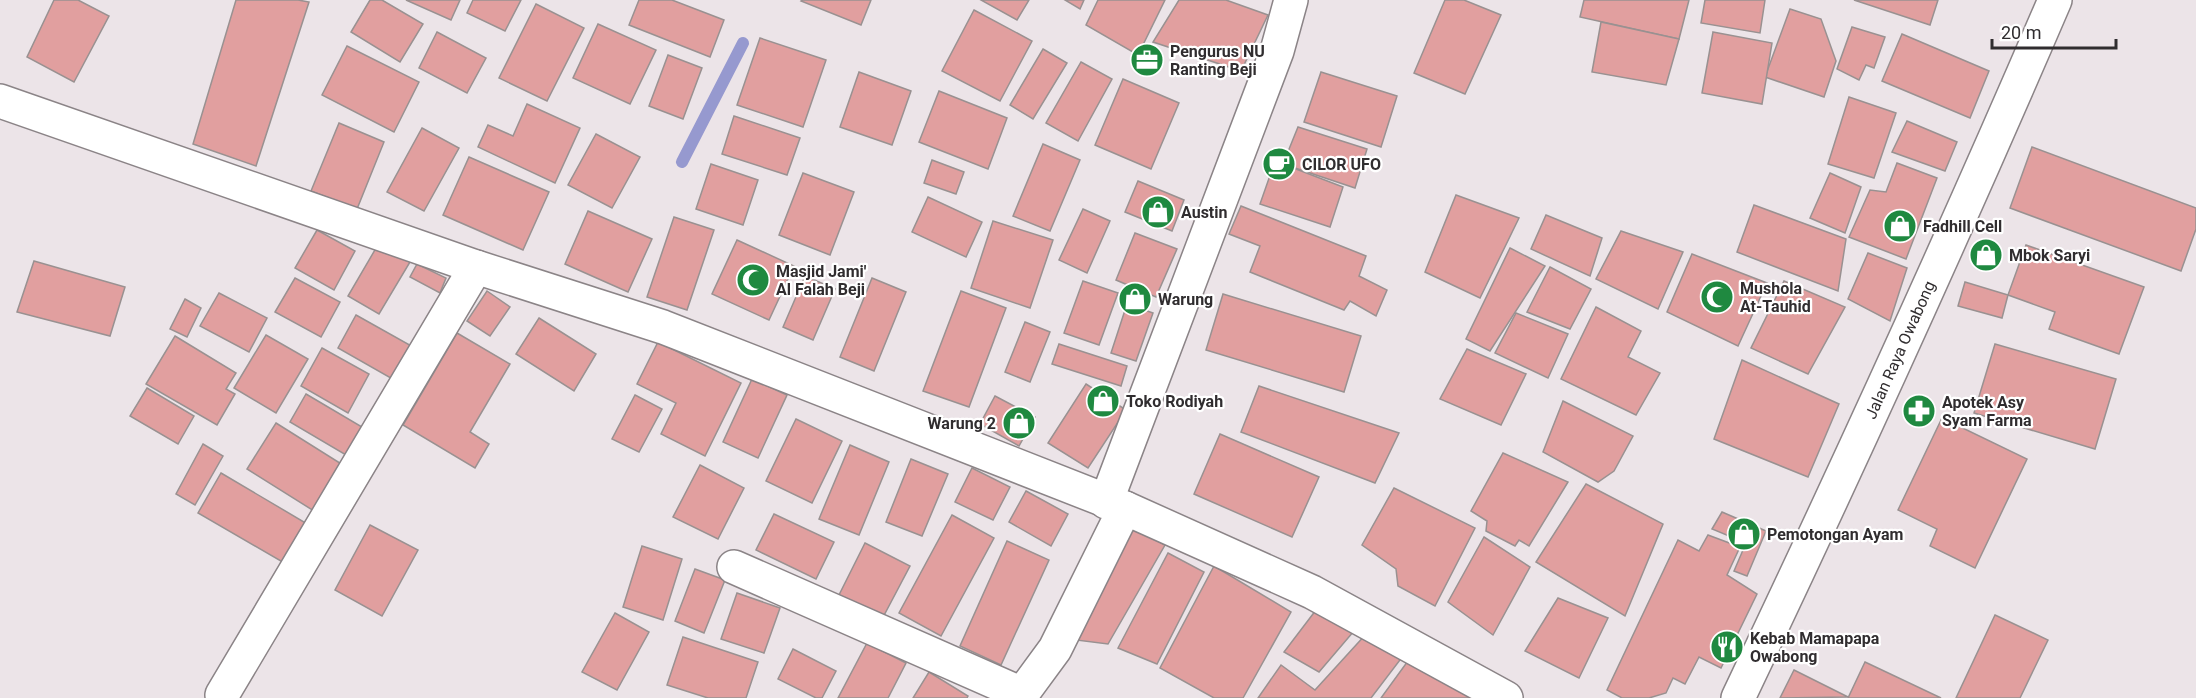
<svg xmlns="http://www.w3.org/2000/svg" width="2196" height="698" font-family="Roboto,sans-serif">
<rect width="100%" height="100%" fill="#ece4e8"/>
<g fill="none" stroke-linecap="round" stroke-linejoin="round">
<path stroke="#9699cf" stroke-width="12" d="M682 162 743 43"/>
</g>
<g fill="#e19f9f" stroke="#999191" stroke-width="1.5">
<path d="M54 0H78L109 16 74 82 27 57Z"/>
<path d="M236 0H298L309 2 256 166 193 144Z"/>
<path d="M370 0H382L423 24 400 62 351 32Z"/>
<path d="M406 0H460L451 20Z"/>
<path d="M473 0H521L505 31 467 13Z"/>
<path d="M639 0H672L724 20 710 57 629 25Z"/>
<path d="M802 0H871L861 25 801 1Z"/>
<path d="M981 0H1029L1017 20Z"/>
<path d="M1065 0H1084L1080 9Z"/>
<path d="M1098 0H1165L1138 55 1086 25Z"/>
<path d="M1179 0H1226L1268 15 1241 71 1153 42Z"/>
<path d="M1445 0H1464L1501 15 1465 94 1414 73Z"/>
<path d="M1584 0H1689L1679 39 1580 17Z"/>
<path d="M1705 0H1765L1760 33 1701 23Z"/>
<path d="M1854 0H1938L1930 25Z"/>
<path d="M536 4 584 28 547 101 499 78Z"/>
<path d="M1790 9 1821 19 1836 61 1824 97 1765 77Z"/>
<path d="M974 10 1032 41 1000 101 942 71Z"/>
<path d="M1601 22 1679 39 1666 85 1592 72Z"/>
<path d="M598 24 656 50 630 104 573 78Z"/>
<path d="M1852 27 1885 37 1874 68 1866 65 1859 80 1837 69Z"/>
<path d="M437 32 486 58 467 93 419 68Z"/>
<path d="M1713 32 1772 43 1762 104 1702 93Z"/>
<path d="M1902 34 1989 71 1970 118 1882 81Z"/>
<path d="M760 38 826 60 803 127 737 105Z"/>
<path d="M347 46 419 82 394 132 322 95Z"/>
<path d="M1043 49 1067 63 1033 119 1010 105Z"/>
<path d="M668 55 702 68 683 119 649 106Z"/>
<path d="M1081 62 1112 79 1078 141 1046 123Z"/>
<path d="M859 72 911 91 892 145 840 127Z"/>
<path d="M1321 72 1397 96 1381 147 1304 122Z"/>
<path d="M1123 79 1179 103 1151 169 1095 145Z"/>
<path d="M939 91 1007 118 988 169 919 142Z"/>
<path d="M1849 97 1896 113 1874 178 1828 164Z"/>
<path d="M527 104 580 128 555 183 478 147 488 125 513 136Z"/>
<path d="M734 116 800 138 787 175 722 154Z"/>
<path d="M1907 121 1957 142 1945 171 1892 152Z"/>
<path d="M339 123 384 142 357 209 311 191Z"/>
<path d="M1298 127 1367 149 1355 188 1283 164Z"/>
<path d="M422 128 459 148 424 211 387 192Z"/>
<path d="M596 134 640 157 612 208 568 185Z"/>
<path d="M1043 144 1080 160 1050 231 1013 216Z"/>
<path d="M2032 147 2196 208V229L2181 271 2010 208Z"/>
<path d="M469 157 549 192 523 250 443 215Z"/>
<path d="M932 160 964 172 956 194 924 183Z"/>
<path d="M1897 163 1937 178 1906 259 1849 237 1870 190 1886 192Z"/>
<path d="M711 164 758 180 743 225 696 209Z"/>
<path d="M1274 164H1283L1343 187 1330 227 1260 204Z"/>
<path d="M803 173 854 192 830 255 779 235Z"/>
<path d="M1830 173 1861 187 1845 233 1810 218Z"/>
<path d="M1138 181 1184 200 1172 231 1125 212Z"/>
<path d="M1456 195 1519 218 1480 298 1425 272Z"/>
<path d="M928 197 982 222 966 257 912 232Z"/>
<path d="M1754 205 1846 239 1838 291 1737 252Z"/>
<path d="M1241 206 1366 256 1359 276 1387 290 1376 316 1350 301 1344 310 1250 272 1260 246 1229 234Z"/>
<path d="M1083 209 1110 221 1087 273 1059 260Z"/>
<path d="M588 211 652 239 628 292 565 264Z"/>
<path d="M1546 215 1602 238 1590 276 1531 249Z"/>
<path d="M674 217 714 230 687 310 647 297Z"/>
<path d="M993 221 1053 240 1030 308 971 288Z"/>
<path d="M317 230 355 251 334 290 295 268Z"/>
<path d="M1621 231 1683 252 1658 309 1596 279Z"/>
<path d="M1135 233 1177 249 1156 297 1116 280Z"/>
<path d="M737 240 794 266 769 320 712 294Z"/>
<path d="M379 243 410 262 379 314 348 296Z"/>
<path d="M2026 245 2144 287 2119 354 2049 329 2055 312 2008 295Z"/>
<path d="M1510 248 1545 266 1490 351 1466 339Z"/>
<path d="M1868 253 1907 268 1890 321 1848 299Z"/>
<path d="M1692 254 1767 283 1738 346 1667 312Z"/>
<path d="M34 261 125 287 110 336 17 312Z"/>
<path d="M417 264 446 278 440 293 410 277Z"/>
<path d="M1550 267 1591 289 1570 329 1527 312Z"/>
<path d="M805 276 835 289 813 340 783 327Z"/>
<path d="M295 278 340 302 321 337 275 312Z"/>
<path d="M872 278 906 292 874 371 840 357Z"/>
<path d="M1083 281 1118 293 1099 345 1064 333Z"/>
<path d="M1784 281 1845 307 1808 374 1751 348Z"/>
<path d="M1965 282 2008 295 2002 318 1958 306Z"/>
<path d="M487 291 510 307 490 336 467 321Z"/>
<path d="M961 291 1006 308 969 407 923 391Z"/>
<path d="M219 293 267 318 249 352 200 326Z"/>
<path d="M1223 294 1361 336 1344 392 1206 350Z"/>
<path d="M185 299 201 308 187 337 170 329Z"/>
<path d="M1127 304 1153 313 1136 361 1111 353Z"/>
<path d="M1596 307 1641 331 1628 357 1660 373 1636 415 1561 379Z"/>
<path d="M1516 313 1568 334 1548 378 1495 353Z"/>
<path d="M356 315 415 348 396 381 338 348Z"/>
<path d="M539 318 596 354 574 391 516 354Z"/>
<path d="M1025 322 1050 332 1030 382 1005 372Z"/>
<path d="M457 333 510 364 470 432 489 444 475 468 403 425Z"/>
<path d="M266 335 308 359 276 413 234 388Z"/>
<path d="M175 336 236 373 226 389 235 394 217 425 146 384Z"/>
<path d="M658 342 741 383 705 456 661 434 676 403 637 384Z"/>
<path d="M1059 344 1127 366 1121 386 1052 364Z"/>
<path d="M1995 344 2116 379 2095 449 1974 413Z"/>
<path d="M322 348 369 374 348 413 301 386Z"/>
<path d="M1467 349 1526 374 1501 425 1440 399Z"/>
<path d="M1742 360 1839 404 1808 477 1714 439Z"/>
<path d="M752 379 787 395 758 458 723 442Z"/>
<path d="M1086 384 1126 410 1088 468 1048 443Z"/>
<path d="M1259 386 1399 433 1375 483 1241 432Z"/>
<path d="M147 388 194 416 178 444 130 416Z"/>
<path d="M306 394 362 427 346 455 290 422Z"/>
<path d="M635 395 662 409 639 452 612 439Z"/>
<path d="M995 396 1035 417 1019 446 980 424Z"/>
<path d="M1563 401 1633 436 1614 471 1598 482 1543 452Z"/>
<path d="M1942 418 2027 459 1975 568 1930 546 1937 529 1898 510Z"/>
<path d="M796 419 842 441 812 503 766 481Z"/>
<path d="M276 423 343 465 314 511 247 469Z"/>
<path d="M1220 434 1319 477 1292 537 1194 494Z"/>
<path d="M203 444 223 456 195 505 176 494Z"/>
<path d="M850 445 889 462 859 535 819 519Z"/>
<path d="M1503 453 1568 482 1529 546 1519 540 1515 546 1486 531 1487 521 1471 511Z"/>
<path d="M911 459 948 474 922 536 886 522Z"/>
<path d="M700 465 744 488 718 539 673 517Z"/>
<path d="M972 468 1010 487 993 520 955 502Z"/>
<path d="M221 473 309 525 286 564 198 513Z"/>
<path d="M1586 484 1663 524 1625 616 1536 562Z"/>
<path d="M1394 488 1475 528 1435 606 1398 586 1396 569 1362 545Z"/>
<path d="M1026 491 1068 514 1051 546 1009 522Z"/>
<path d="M1722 512 1766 531 1747 576 1734 571 1746 543 1712 529Z"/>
<path d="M774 514 834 542 816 579 756 550Z"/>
<path d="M952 515 994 538 941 636 899 613Z"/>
<path d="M1126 523 1165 545 1108 644 1068 639Z"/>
<path d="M370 525 418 550 382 616 335 590Z"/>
<path d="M1708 535 1740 547 1727 575 1757 594 1721 668 1699 657 1685 684 1673 678 1666 693 1649 698H1622L1607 690 1678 540 1699 551Z"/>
<path d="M1484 537 1530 567 1493 635 1448 602Z"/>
<path d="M1007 541 1049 560 1001 665 960 646Z"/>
<path d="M865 543 910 566 881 621 837 599Z"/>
<path d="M642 546 682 559 663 620 623 607Z"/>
<path d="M1168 553 1204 572 1157 664 1118 648Z"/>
<path d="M1214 566 1291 612 1243 698H1214L1160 668Z"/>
<path d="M695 569 725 580 704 633 675 621Z"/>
<path d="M737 593 780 608 764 653 721 639Z"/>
<path d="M1558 598 1608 618 1579 678 1525 651Z"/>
<path d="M1316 610 1354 631 1319 672 1284 652Z"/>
<path d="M615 613 649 632 617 690 582 672Z"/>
<path d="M1995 615 2048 640 2020 698H1956Z"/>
<path d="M1367 633 1403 656 1371 698H1258L1281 665 1315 690Z"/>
<path d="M683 637 758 662 746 698H708L667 685Z"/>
<path d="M867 643 906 663 888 698H838Z"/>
<path d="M793 649 836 671 822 698H816L778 679Z"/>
<path d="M1413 654 1482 698H1381Z"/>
<path d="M1865 662 1941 698H1848Z"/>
<path d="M1794 670 1848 697 1780 698Z"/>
<path d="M929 672 968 696 967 698H913Z"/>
</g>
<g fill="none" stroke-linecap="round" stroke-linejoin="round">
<g stroke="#8b8487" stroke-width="36">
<g id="minor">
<path d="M1106 502 1277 51 1291 0"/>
<path d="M734 567 1022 694"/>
<path d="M222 695 476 267"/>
<path d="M1019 698 1055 649 1125 508"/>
</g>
</g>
<g stroke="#8b8487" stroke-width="36">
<g id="tertiary">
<path d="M0 101 476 267 663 327 1125 508 1312 592 1506 698"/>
<path d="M1738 698C1848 467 1954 235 2055 0"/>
</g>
</g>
<use href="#minor" stroke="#fff" stroke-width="33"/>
<use href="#tertiary" stroke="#fff" stroke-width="33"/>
</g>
<defs>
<g id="office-disc" transform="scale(1.725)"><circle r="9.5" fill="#1f8940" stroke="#fff"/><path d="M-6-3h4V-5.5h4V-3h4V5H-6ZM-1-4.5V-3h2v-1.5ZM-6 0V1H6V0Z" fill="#fff"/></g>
<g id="cafe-disc" transform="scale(1.725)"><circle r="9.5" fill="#1f8940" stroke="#fff"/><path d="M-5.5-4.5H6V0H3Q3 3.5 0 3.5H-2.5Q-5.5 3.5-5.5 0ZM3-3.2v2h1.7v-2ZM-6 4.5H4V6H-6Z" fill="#fff"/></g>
<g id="shop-disc" transform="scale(1.725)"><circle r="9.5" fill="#1f8940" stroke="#fff"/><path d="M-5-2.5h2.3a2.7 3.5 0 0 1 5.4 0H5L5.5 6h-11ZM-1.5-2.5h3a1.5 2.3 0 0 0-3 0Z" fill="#fff"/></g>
<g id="mosque-disc" transform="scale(1.725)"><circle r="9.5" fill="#1f8940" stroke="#fff"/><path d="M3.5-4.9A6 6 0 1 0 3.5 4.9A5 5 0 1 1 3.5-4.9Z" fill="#fff"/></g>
<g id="pharmacy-disc" transform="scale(1.725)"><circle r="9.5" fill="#1f8940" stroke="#fff"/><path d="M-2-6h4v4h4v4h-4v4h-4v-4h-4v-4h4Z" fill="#fff"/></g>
<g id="restaurant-disc" transform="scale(1.725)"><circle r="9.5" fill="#1f8940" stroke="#fff"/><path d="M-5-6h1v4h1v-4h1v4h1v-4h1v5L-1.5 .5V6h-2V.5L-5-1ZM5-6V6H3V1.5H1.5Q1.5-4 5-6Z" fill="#fff"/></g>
</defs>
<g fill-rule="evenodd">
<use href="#office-disc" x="1147" y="60"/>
<use href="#cafe-disc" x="1279" y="164"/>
<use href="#shop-disc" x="1158" y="212"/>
<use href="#shop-disc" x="1900" y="226"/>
<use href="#shop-disc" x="1986" y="255"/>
<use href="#mosque-disc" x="753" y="280"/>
<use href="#mosque-disc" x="1717" y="297"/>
<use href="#shop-disc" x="1135" y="299"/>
<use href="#shop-disc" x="1103" y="401"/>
<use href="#pharmacy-disc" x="1919" y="411"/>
<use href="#shop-disc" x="1019" y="423"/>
<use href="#shop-disc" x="1744" y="534"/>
<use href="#restaurant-disc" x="1727" y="647"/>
</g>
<g text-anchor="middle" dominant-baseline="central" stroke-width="4.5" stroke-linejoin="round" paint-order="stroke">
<g font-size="16" font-weight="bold" fill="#302d2f" stroke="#fff" text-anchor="start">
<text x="1170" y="51">Pengurus NU<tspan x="1170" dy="18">Ranting Beji</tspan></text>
<text x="1302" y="164">CILOR UFO</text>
<text x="1181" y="212">Austin</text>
<text x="1923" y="226">Fadhill Cell</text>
<text x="2009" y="255">Mbok Saryi</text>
<text x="776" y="271">Masjid Jami'<tspan x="776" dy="18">Al Falah Beji</tspan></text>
<text x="1740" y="288">Mushola<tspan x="1740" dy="18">At-Tauhid</tspan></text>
<text x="1158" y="299">Warung</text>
<text x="1126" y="401">Toko Rodiyah</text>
<text x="1942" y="402">Apotek Asy<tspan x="1942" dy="18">Syam Farma</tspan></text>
<text x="996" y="423" text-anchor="end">Warung 2</text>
<text x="1767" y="534">Pemotongan Ayam</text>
<text x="1750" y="638">Kebab Mamapapa<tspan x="1750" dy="18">Owabong</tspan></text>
</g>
<g font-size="16" fill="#302d2f" stroke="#fff">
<text transform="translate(1900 350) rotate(-66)">Jalan Raya Owabong</text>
</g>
</g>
<path d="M1992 39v9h124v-9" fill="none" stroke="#302d2f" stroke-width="3"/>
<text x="2001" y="39" font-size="18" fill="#302d2f" stroke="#ffffff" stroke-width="4.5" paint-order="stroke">20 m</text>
</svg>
